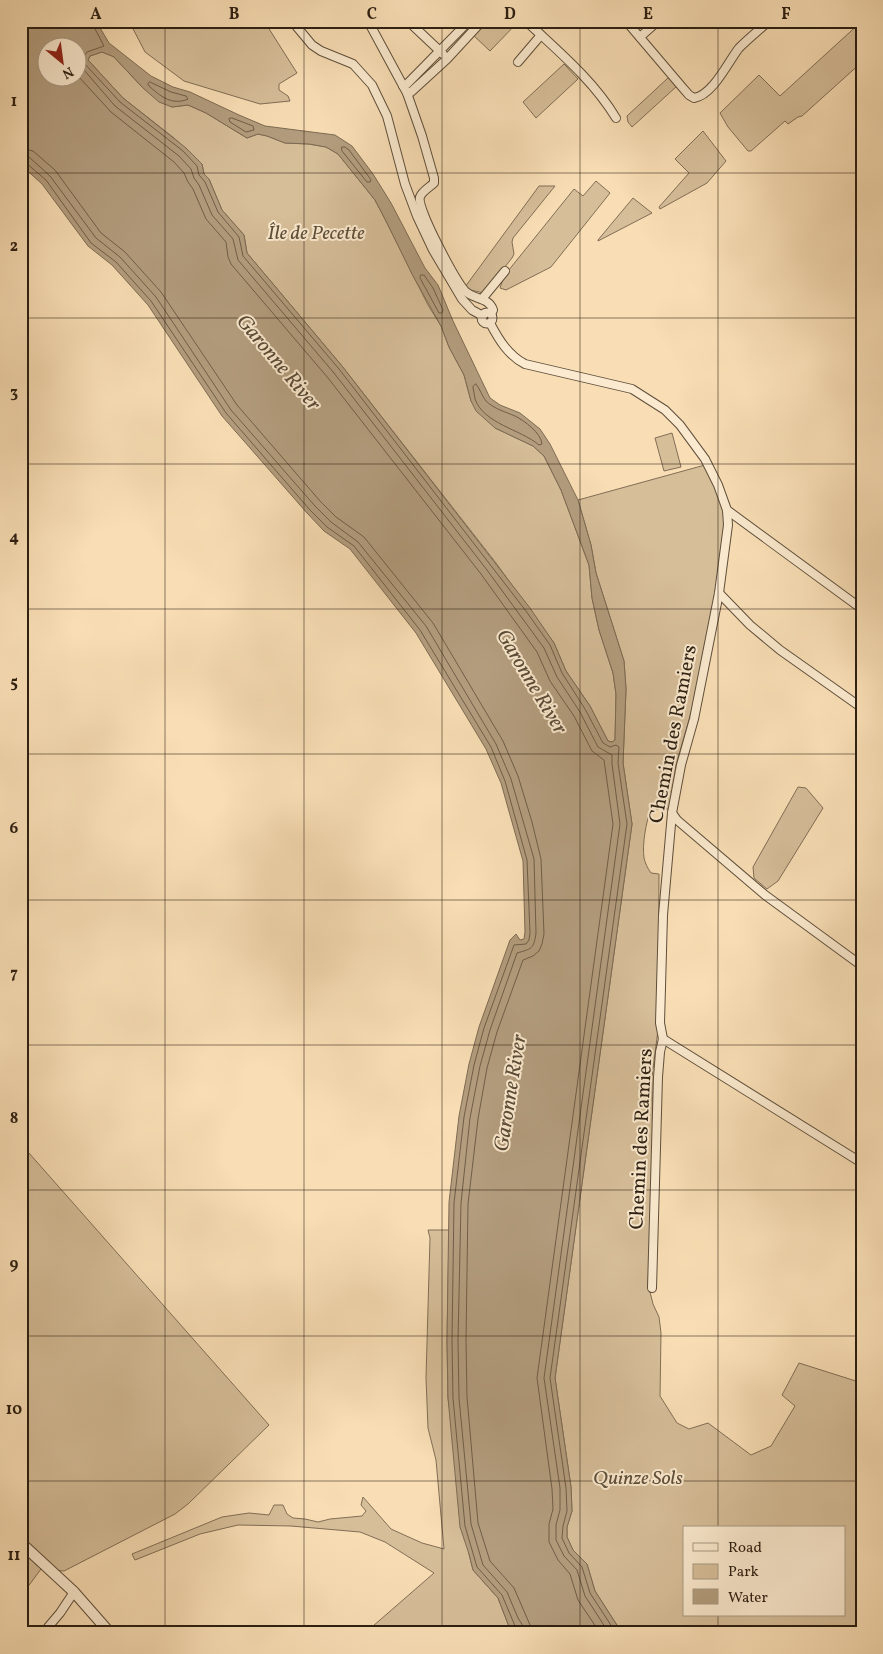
<svg xmlns="http://www.w3.org/2000/svg" width="883" height="1654" font-family="Vollkorn,serif">
<rect width="100%" height="100%" fill="#f9deb5"/>
<filter id="stains"><feTurbulence type="fractalNoise" baseFrequency=".004" numOctaves="4"/><feColorMatrix values="0 0 0 0 .2 0 0 0 0 .09 0 0 0 0 .02 0 0 0 .5 -.17"/></filter>
<radialGradient id="worn" r=".72"><stop offset=".6" stop-color="#630" stop-opacity="0"/><stop offset="1" stop-color="#630" stop-opacity=".3"/></radialGradient>
<g fill="#d6be99" stroke="#816e56" fill-rule="evenodd">
<path d="M129 21H269L266 24 297 73 279 84V90L288 96 290 101 260 104 184 81 145 52Z"/>
<path d="M487 21H518V22L490 51 473 35Z"/>
<path d="M862 21V62L802 116 798 117 788 124 785 121 751 151H748L728 127 720 113 759 75 780 96Z"/>
<path d="M102 52 113 56 143 88 172 107 188 105 206 113 247 138 258 134 267 136 285 143 309 144 326 147 338 154 375 200 386 221 428 305 441 326 449 347 464 375 471 401 495 428 533 446 544 456 561 490 589 565 592 598 599 630 613 673 616 694 615 740 612 742 608 741 590 706 566 671 554 643 496 563 342 366 247 253 244 235 222 210 209 179 204 174 202 164 174 138 123 98 88 60 90 56Z"/>
<path d="M564 64 578 79 536 118 523 102Z"/>
<path d="M669 77 677 86 632 127 628 122 627 116Z"/>
<path d="M703 131 726 161 707 183 660 209 659 207 689 173 675 159Z"/>
<path d="M596 181 610 193 551 267 506 290 500 288 504 276 574 189 583 196Z"/>
<path d="M539 186H555L513 238 512 242 514 254 512 258 484 293 466 289 465 287Z"/>
<path d="M633 198 652 213 598 241V240Z"/>
<path d="M672 433 681 467 664 471 655 438Z"/>
<path d="M705 465 715 487 724 512 725 526 716 591 698 688 676 765 670 809H651C646 822 642 844 644 858 645 863 648 869 651 873L659 874 658 1030 652 1077 653 1180 648 1284 653 1304 659 1317 661 1333 660 1396 677 1423 689 1429 708 1423 751 1455 771 1446 795 1406 782 1395 799 1363 862 1383V1633H622L595 1591 587 1564 573 1550 567 1537V1527L572 1511 571 1487 555 1378 632 824 623 763 626 689 624 661 596 573 591 545 578 500ZM684 1528H844V1615H684Z"/>
<path d="M798 787 806 788 823 808 778 881 767 889 754 878 753 867Z"/>
<path d="M21 1144 269 1425 188 1504 175 1514 64 1571 41 1569 21 1596Z"/>
<path d="M428 1230H449L447 1341 448 1398 469 1554 473 1570 498 1598 508 1624 514 1633H365L434 1573 385 1542 360 1532 291 1526 238 1525 200 1534 135 1560 132 1554 222 1517 249 1513 269 1515 274 1505H283L287 1514 293 1518 305 1519 318 1522 330 1519 362 1516 366 1511 361 1505 363 1497 391 1529 422 1543 444 1549 436 1460 428 1428 426 1378 430 1238Z"/>
</g>
<path fill="#b39d7e" stroke="#7d6b53" fill-rule="evenodd" d="M21 21H96L109 43 151 76 173 87 190 92 239 115 265 126 335 135 352 146 373 174 391 203 425 268 438 285 453 321 490 398 500 405 520 413 540 429 550 444 578 500 591 545 596 573 624 661 626 689 623 763 632 824 555 1378 571 1487 572 1511 567 1527V1537L573 1550 587 1564 595 1591 622 1633H514L508 1624 498 1598 473 1570 469 1554 460 1527 448 1398 447 1341 449 1202 459 1116 469 1064 479 1027 510 940 516 934 520 940 524 939 525 932 523 861 501 783 486 749 416 633 350 549 324 531 307 513 222 416 148 305 112 265 88 246 42 184 21 165ZM48 48H78V78H48ZM102 52 114 57 143 88 159 102 172 107 188 105 206 113 247 138 258 134 267 136 285 143 309 144 326 147 338 154 375 200 386 221 413 276 441 326 449 347 464 375 471 401 476 411 495 428 533 446 544 456 561 490 589 565 592 598 599 630 613 673 616 694 615 740 612 742 608 741 590 706 566 671 554 643 530 608 342 366 247 253 244 235 222 210 209 179 204 174 202 164 186 148 123 98 88 60 90 56Z"/>
<g fill="none" stroke-linecap="round" stroke-linejoin="round">
<g stroke="#705e48" stroke-width="1">
<path d="M92 21 93 25 104 46 87 52 83 58 84 63 120 102 183 151 197 166 199 175 205 182 218 212 239 237 243 256 339 369 526 611 550 645 562 673 585 709 603 743 610 747 616 745 619 747 618 763 627 824 550 1378 566 1488 567 1511 563 1526 562 1538 569 1553 582 1567 590 1593 616 1633"/>
<path d="M78 63 115 106 179 156 191 169 194 178 199 185 212 215 233 239 238 260 334 373 487 570 544 648 557 677 580 712 598 747 612 755V764L620 824 544 1378 560 1488V1510L556 1525V1540L564 1556 577 1570 585 1596 609 1633"/>
<path d="M78 76 111 112 174 162 184 173 188 182 193 189 206 219 226 242 228 257 231 264 328 378 481 574 537 652 550 681 574 716 592 751 604 760 613 824 537 1378 552 1489 553 1509 549 1524V1542L558 1560 570 1574 578 1600 600 1633"/>
<path d="M150 82 171 92 186 96 188 99C172 106 160 96 149 86L148 84Z"/>
<path d="M232 118 253 126 254 130 246 132 230 122 229 119Z"/>
<path d="M342 147H345L349 150 369 177 371 180 370 182H367L342 151Z"/>
<path d="M21 148 33 151 55 170 101 233 125 252 161 292 237 405 320 501 336 517 364 537 433 623 503 741 518 776 532 822 541 859 544 934 542 944 539 951 533 956 523 960 497 1032 487 1068 478 1119 468 1204 466 1341 467 1397 478 1523 490 1561 514 1588 530 1625 531 1633"/>
<path d="M21 155 29 157 50 176 96 238 120 257 156 297 231 410 315 506 331 522 358 542 426 626 496 744 511 779 534 859 536 933C534 949 531 949 517 953L490 1030 480 1066 470 1118 461 1203 458 1341 459 1398 471 1524 483 1565 507 1592 518 1618 523 1626 524 1633"/>
<path d="M21 162 26 163 46 180 91 243 116 262 151 301 226 413 310 510 327 527 354 546 420 630 491 747 505 781 527 860 530 933 529 940 526 944 514 945 484 1028 474 1065 464 1117 454 1203 452 1341 453 1398 465 1526 477 1567 502 1595 518 1633"/>
<path d="M421 275H424L433 288 443 310 442 313H439L420 278Z"/>
<path d="M476 384C480 389 482 396 486 401 494 409 506 412 515 416 525 421 541 433 542 444L539 445C520 429 484 424 475 399 474 395 474 391 473 387Z"/>
</g>
<g stroke="#5f4f3b" stroke-width="10">
<g id="minor">
<path d="M292 21 312 45 321 51 353 64 372 85 387 116 405 184 417 216 433 250 462 299 472 310 483 316"/>
<path d="M368 21 407 93 422 136 434 178V183C430 187 422 191 420 197 416 208 456 281 465 291 474 300 489 297 493 310L491 314"/>
<path d="M408 21 443 54"/>
<path d="M526 21C558 51 593 80 616 118"/>
<path d="M626 21 682 87 689 95 694 98C713 95 728 62 739 48 748 39 759 30 769 21"/>
<path d="M640 37 658 21"/>
<path d="M518 62 541 35"/>
<path d="M403 86 407 84 469 21"/>
<path d="M407 93 411 92 447 59 482 21"/>
<path d="M482 299 505 271"/>
<circle cx="487" cy="318" r="5.5"/>
<path d="M490 323C499 340 508 355 525 364L632 389 665 410 680 425 705 459 718 485 727 510 728 525 719 593 694 719 681 765 672 813 663 915 660 1023 663 1039 660 1052 658 1077 652 1288"/>
<path d="M727 510 862 609"/>
<path d="M719 593 750 625 780 650 862 708"/>
<path d="M672 813 677 820 765 895 862 966"/>
<path d="M663 1039 862 1163"/>
<path d="M43 1633 60 1613 74 1592"/>
</g>
</g>
<g stroke="#5f4f3b" stroke-width="12">
<path id="tertiary" d="M21 1543 74 1592 110 1633"/>
</g>
<use href="#minor" stroke="#fbeacf" stroke-width="8"/>
<use href="#tertiary" stroke="#fbeacf" stroke-width="10"/>
</g>
<path fill="none" stroke="#2c1f12" stroke-width="1" stroke-opacity="0.55" d="M165 21V1633M304 21V1633M442 21V1633M580 21V1633M718 21V1528M21 173H862M21 318H862M21 464H862M21 609H862M21 754H862M21 900H862M21 1045H862M21 1190H862M21 1336H862M21 1481H862M718 1615V1633"/>
<g text-anchor="middle" dominant-baseline="central" stroke-width="4" stroke-linejoin="round" paint-order="stroke">
<g font-size="20" font-style="italic" fill="#5f4f3a" stroke="#fbeacf">
<text x="316" y="234">Île de Pecette</text>
<text x="638" y="1479">Quinze Sols</text>
</g>
<g font-size="20" fill="#2c1f12" stroke="#fbeacf">
<text transform="translate(674 734) rotate(-79)">Chemin des Ramiers</text>
<text transform="translate(642 1139) rotate(-87)">Chemin des Ramiers</text>
</g>
<g font-size="21" font-style="italic" fill="#5b4b38" stroke="#fbeacf">
<text transform="translate(278 363) rotate(50)">Garonne River</text>
<text transform="translate(531 682) rotate(59)">Garonne River</text>
<text transform="translate(511 1093) rotate(-81)">Garonne River</text>
</g>
</g>
<rect width="883" height="1654" fill="none" stroke="#f9deb5" stroke-width="55"/>
<rect x="683" y="1526" width="162" height="90" fill="#fbeacf" stroke="#a89983"/>
<rect x="693" y="1543" width="25" height="8" fill="#fbeacf" stroke="#a89983"/>
<text x="728" y="1552" font-size="15" fill="#2c1f12">Road</text>
<rect x="693" y="1564" width="25" height="15" fill="#d6be99" stroke="#a89983"/>
<text x="728" y="1576" font-size="15" fill="#2c1f12">Park</text>
<rect x="693" y="1589" width="25" height="15" fill="#b39d7e" stroke="#a89983"/>
<text x="728" y="1602" font-size="15" fill="#2c1f12">Water</text>
<g transform="translate(62 62) rotate(151)"><circle r="24" fill="#fbeacf" stroke="#a89983"/>
<path d="M0-4L9 19L0 12L-9 19Z" fill="#8f2418"/>
<text y="-8" font-size="14" font-weight="bold" text-anchor="middle" fill="#2c1f12">N</text>
</g>
<rect x="28" y="28" width="828" height="1598" fill="none" stroke="#2c1f12" stroke-width="2"/>
<g font-size="16" text-anchor="middle" font-weight="bold" fill="#2c1f12">
<text x="96" y="19">A</text>
<text x="234" y="19">B</text>
<text x="372" y="19">C</text>
<text x="510" y="19">D</text>
<text x="648" y="19">E</text>
<text x="786" y="19">F</text>
<text x="14" y="106">1</text>
<text x="14" y="251">2</text>
<text x="14" y="397">3</text>
<text x="14" y="542">4</text>
<text x="14" y="687">5</text>
<text x="14" y="833">6</text>
<text x="14" y="978">7</text>
<text x="14" y="1123">8</text>
<text x="14" y="1269">9</text>
<text x="14" y="1414">10</text>
<text x="14" y="1560">11</text>
</g>
<rect width="100%" height="100%" filter="url(#stains)"/>
<rect width="100%" height="100%" fill="url(#worn)"/>
</svg>
